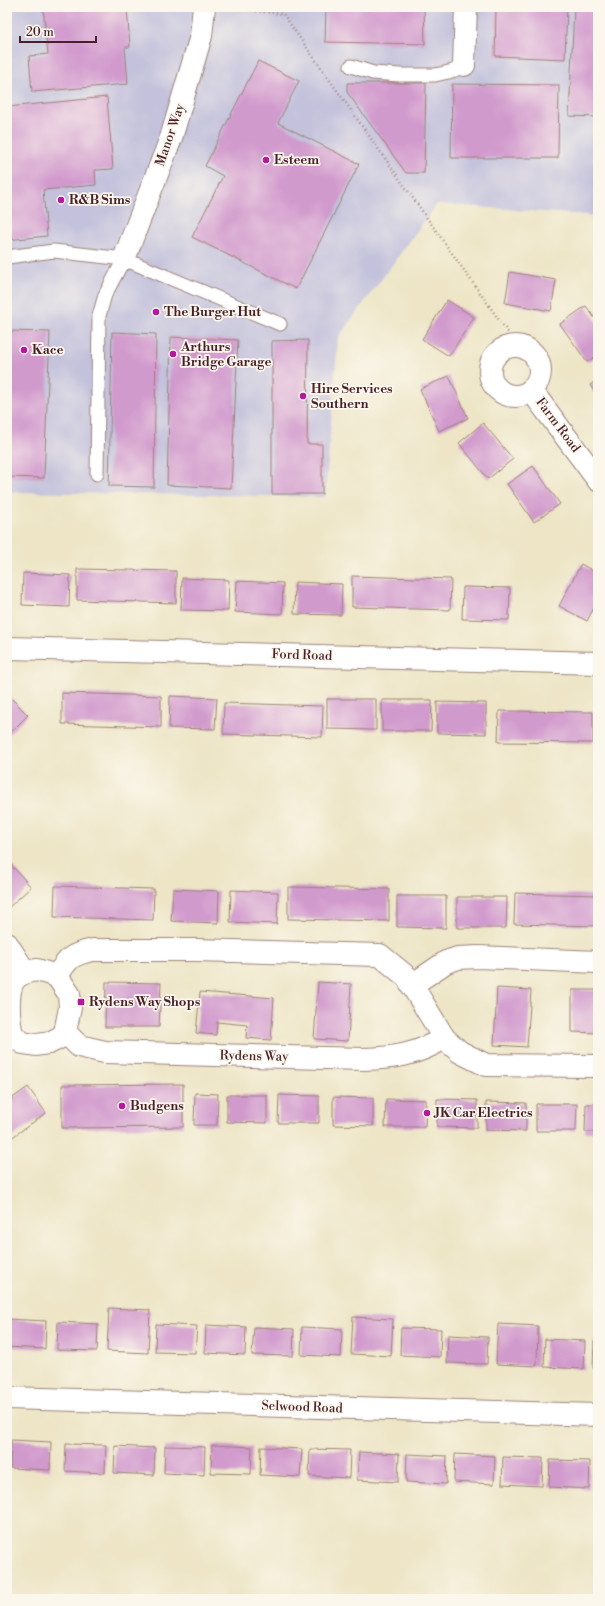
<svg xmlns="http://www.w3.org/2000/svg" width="605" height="1606" font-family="'Libre Bodoni',serif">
<rect width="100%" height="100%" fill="#fbf7ec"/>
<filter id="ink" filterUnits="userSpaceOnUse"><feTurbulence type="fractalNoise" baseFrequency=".025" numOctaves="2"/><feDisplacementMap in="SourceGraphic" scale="8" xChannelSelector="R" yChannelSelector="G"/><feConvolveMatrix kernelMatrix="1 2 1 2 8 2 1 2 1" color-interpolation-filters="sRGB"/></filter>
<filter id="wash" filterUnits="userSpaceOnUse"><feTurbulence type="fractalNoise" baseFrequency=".012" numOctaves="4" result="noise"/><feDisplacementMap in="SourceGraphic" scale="16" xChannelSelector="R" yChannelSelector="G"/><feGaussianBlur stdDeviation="0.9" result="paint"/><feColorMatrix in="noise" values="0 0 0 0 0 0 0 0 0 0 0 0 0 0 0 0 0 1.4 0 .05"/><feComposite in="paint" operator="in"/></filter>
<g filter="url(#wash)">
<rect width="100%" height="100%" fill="#ede5c6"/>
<path fill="#c3c1db" d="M7 7H598V216L437 204 338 338 325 497 7 492Z"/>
<g id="blocks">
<g fill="#d19acd">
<path d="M51 7H127L130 47H125L128 84 32 92 29 56 48 54 43 8Z"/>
<path d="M326 7H424L425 44 325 42Z"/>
<path d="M496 7H567L565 59 495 56Z"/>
<path d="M574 7H598V117L569 116Z"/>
<path d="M258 61 299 81 278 123 359 164 296 289 192 237 223 176 205 166Z"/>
<path d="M347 83H426L424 173H406L347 92Z"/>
<path d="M452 84 559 85 558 158H451Z"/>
<path d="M107 97 113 169 95 170 96 185 43 190 47 236 7 240V107Z"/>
<path d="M510 272 556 280 551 311 505 303Z"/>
<path d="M447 300 474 317 449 356 422 339Z"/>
<path d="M586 306 598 323V355L587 362 560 324Z"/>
<path d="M7 331 50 332 44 478 7 477Z"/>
<path d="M112 332 156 334 154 487 109 486Z"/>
<path d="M171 337 238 340 231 488 167 485Z"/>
<path d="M308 340 307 444H322V494H272V341Z"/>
<path d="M449 376 468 418 439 431 420 389Z"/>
<path d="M598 379V398L590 385Z"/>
<path d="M483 423 513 459 488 479 459 443Z"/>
<path d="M533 466 560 504 534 522 507 484Z"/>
<path d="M581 564 598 574V600L587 621 559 606Z"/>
<path d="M77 569 176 571V603L77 600Z"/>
<path d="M23 573 70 575 69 607 22 605Z"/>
<path d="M352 576 451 579 450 610 352 607Z"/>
<path d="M182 578 229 580 228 611 181 610Z"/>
<path d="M237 581 283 583 282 614 235 612Z"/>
<path d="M295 582 342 584 341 615 294 614Z"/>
<path d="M463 587 510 588 509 620 462 619Z"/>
<path d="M62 693 161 696V727L62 724Z"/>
<path d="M7 694 28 715 7 736Z"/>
<path d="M170 696 217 698 215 729 169 728Z"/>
<path d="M327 699H376V730L327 729Z"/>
<path d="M382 700H432L431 731H382Z"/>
<path d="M437 702 486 703V734L437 733Z"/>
<path d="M224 703 323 706 322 737 223 734Z"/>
<path d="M499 711 593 712V743L498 742Z"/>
<path d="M7 860 31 887 8 908 7 906Z"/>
<path d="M55 886 154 889 153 920 54 917Z"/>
<path d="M288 887 389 889V921L288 919Z"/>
<path d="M173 889 219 891 218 923 171 921Z"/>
<path d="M231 890 278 892 277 924 230 922Z"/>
<path d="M515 893 598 895V926L514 924Z"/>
<path d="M397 896H446V928L397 927Z"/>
<path d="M457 897H507L506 928H457Z"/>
<path d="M106 982 161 983 159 1027H105Z"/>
<path d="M318 982 351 984 348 1041 314 1039Z"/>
<path d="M497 988 531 990 527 1047 494 1045Z"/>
<path d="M572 990H598V1033L572 1032Z"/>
<path d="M200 992 274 998 271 1040 246 1038 247 1025 217 1022 216 1035 196 1033Z"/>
<path d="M183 1084V1127L62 1128V1085Z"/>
<path d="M28 1087 46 1113 7 1141V1102Z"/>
<path d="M195 1093 218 1094 217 1125H194Z"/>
<path d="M227 1095H267V1123L227 1122Z"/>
<path d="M279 1095 319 1096V1123H278Z"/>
<path d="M333 1097 373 1098V1126L333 1125Z"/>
<path d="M386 1099 426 1100 425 1127H385Z"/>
<path d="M437 1099 477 1100V1128L437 1127Z"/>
<path d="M486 1102 526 1103V1131L486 1130Z"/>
<path d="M536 1104H577L576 1131H536Z"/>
<path d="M586 1104H598V1132H585Z"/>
<path d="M109 1308 150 1310 148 1353 107 1351Z"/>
<path d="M353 1317 393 1319 391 1356 351 1354Z"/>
<path d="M7 1319 46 1321 45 1349 7 1347Z"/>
<path d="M58 1322 98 1324 97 1351 57 1350Z"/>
<path d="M156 1324 197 1326 195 1353 155 1352Z"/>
<path d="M498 1324 538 1326 537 1366 496 1364Z"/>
<path d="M206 1325 246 1327 245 1355 205 1353Z"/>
<path d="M254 1327 294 1329 293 1356 252 1355Z"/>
<path d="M302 1327 342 1329 341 1357 301 1355Z"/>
<path d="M401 1328 441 1329 440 1357 400 1355Z"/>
<path d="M448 1335 488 1337 487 1364 447 1363Z"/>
<path d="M545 1339 585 1341 584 1369 544 1367Z"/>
<path d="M594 1341H598V1369L593 1368Z"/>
<path d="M11 1440 51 1442 50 1470 10 1468Z"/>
<path d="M66 1444 106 1445 105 1473 65 1471Z"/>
<path d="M212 1445 252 1447 251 1474 211 1473Z"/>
<path d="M115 1446 155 1448 154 1475 114 1473Z"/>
<path d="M165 1446 205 1447 204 1475 164 1473Z"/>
<path d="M261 1447 302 1449 300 1477 260 1475Z"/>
<path d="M310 1449 350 1450 349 1478 309 1476Z"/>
<path d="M359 1452 399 1454 398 1482 357 1480Z"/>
<path d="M407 1454 447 1456 446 1484 406 1482Z"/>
<path d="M455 1454 495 1456 494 1484 454 1482Z"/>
<path d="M503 1457 543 1458 542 1486 502 1484Z"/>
<path d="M550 1460 590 1461 589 1489 549 1487Z"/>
</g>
</g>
</g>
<g filter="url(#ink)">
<use href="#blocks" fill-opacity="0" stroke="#9c8278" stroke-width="1"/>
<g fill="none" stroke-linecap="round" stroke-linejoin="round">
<g stroke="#9c8278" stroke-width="15">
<g id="lane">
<path d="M351 66 373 73 400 75H435L453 71 464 65"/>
<path d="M7 257 54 251 124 259 280 324"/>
<path d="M97 474 99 316 105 295 124 259"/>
</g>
</g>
<g stroke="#9c8278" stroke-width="24">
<g id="street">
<path d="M464 65 466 7"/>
<path d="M124 259 171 138 201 36 204 7"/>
<circle cx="515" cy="371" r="25"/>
<path d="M531 390 598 480"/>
<path d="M7 648 598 663"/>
<path d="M7 944 25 972"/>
<path d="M37 970 57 976 69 994 70 1008 65 1032 61 1037 49 1043 36 1045 23 1043 12 1035C9 1022 5 987 17 977 23 972 30 971 37 970Z"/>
<path d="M57 976C68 958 72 954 93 950H195L380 955 407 977 444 1038 460 1052 486 1065 598 1066"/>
<path d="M412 985 446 962 458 958 478 957 598 962"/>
<path d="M65 1032 79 1046 105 1052 363 1059C394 1058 417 1055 444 1038"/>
<path d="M7 1398 598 1415"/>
</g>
</g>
<path stroke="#9c8278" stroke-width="2.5" stroke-dasharray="1 3" stroke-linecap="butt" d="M228 8 283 14 509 334"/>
<use href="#lane" stroke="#fff" stroke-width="13"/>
<use href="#street" stroke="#fff" stroke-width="22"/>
</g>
</g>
<g fill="#b5179e" stroke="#fbf7ec" stroke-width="1.5">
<circle cx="266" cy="160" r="4"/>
<circle cx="61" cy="200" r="4"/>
<circle cx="156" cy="312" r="4"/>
<circle cx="24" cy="350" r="4"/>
<circle cx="173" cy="354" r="4"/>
<circle cx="303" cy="396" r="4"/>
<rect x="77" y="998" width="8" height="8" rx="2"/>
<circle cx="122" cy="1106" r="4"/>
<circle cx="427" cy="1113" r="4"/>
</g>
<g text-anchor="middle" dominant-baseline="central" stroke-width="3.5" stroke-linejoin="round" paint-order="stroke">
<g font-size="13" fill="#4a1f2b" stroke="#fbf7ec">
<text transform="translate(170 135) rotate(-71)">Manor Way</text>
<text transform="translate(558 425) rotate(53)">Farm Road</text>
<text transform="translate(302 655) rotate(2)">Ford Road</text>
<text transform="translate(254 1056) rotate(1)">Rydens Way</text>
<text transform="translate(302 1407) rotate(2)">Selwood Road</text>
</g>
<g font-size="13" font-weight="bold" fill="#4a1f2b" stroke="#fbf7ec" text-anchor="start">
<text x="274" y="160">Esteem</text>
<text x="69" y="200">R&amp;B Sims</text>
<text x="164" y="312">The Burger Hut</text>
<text x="181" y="347">Arthurs<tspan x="181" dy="15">Bridge Garage</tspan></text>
<text x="32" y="350">Kace</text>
<text x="311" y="389">Hire Services<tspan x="311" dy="15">Southern</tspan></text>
<text x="89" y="1002">Rydens Way Shops</text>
<text x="130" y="1106">Budgens</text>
<text x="435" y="1113">JK Car Electrics</text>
</g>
</g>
<rect width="605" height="1606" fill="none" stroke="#fbf7ec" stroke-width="24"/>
<path d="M20 36v6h76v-6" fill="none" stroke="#4a1f2b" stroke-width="2"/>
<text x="26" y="36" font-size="12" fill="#4a1f2b" stroke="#fbf7ec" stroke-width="3" paint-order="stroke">20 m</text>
</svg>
